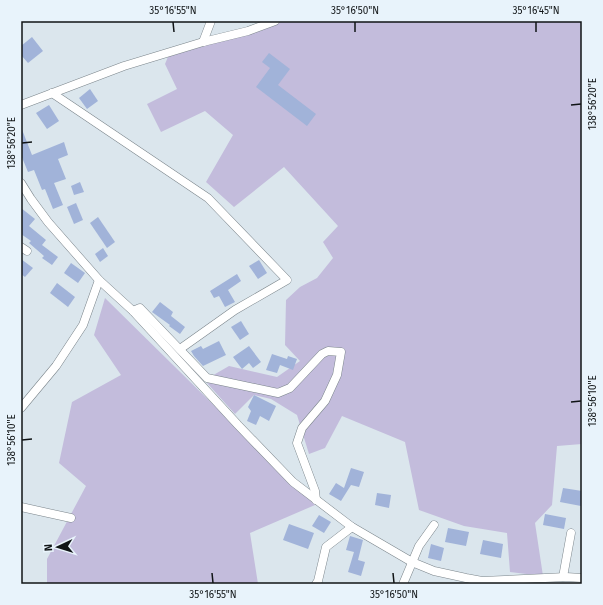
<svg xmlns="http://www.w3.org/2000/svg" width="603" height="605" font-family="'Fira Sans',sans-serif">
<rect width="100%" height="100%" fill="#dbe6ed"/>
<g fill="#c3bcdc">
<path d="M259 21H582V444L557 446 552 505 535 523 543 576 510 572 507 533 464 526 419 510 405 442 342 416 325 448 309 454 297 415 271 399 254 395 235 414 207 383 210 377 229 366 277 377 300 361 285 345 286 300 300 287 317 278 333 258 323 242 338 226 284 167 234 207 206 182 233 135 205 111 161 132 147 104 177 89 165 64 170 52 258 26Z"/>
<path d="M105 298 315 505 250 533 258 584H47V559L86 486 59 463 72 402 121 375 94 335Z"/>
</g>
<g fill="#a1b3d9">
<path d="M32 37 43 51 28 63 21 55V46Z"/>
<path d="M269 53 290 69 278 85 316 114 307 126 256 87 270 68 262 62Z"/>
<path d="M90 89 98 101 87 109 79 98Z"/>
<path d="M49 105 59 121 47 129 36 113Z"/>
<path d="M21 127 32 155 64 142 68 155 58 159 66 179 54 183 63 205 53 209 45 189 42 190 34 170 28 172 21 155Z"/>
<path d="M80 182 84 192 74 195 71 186Z"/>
<path d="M76 203 83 220 74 224 67 207Z"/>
<path d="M21 208 35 219 29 226 46 240 42 245 58 257 52 265 42 258 44 256 29 243 31 241 21 234Z"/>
<path d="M98 217 115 242 107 248 90 223Z"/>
<path d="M103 248 108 256 100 262 95 254Z"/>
<path d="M21 259 33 268 25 277 21 274Z"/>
<path d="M259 260 267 273 258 279 249 266Z"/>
<path d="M71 263 85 273 78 283 64 273Z"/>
<path d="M237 274 241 281 228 290 235 302 225 307 219 296 214 298 210 291Z"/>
<path d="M57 283 75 297 68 307 50 293Z"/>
<path d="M160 302 173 312 171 316 185 327 180 334 169 326 170 325 152 312Z"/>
<path d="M241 321 249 334 240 340 231 327Z"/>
<path d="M219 341 226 355 203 366 194 356 191 351 201 346 203 349Z"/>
<path d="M249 346 261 362 253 368 249 363 242 369 233 357Z"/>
<path d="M272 354 287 359 288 356 297 359 293 370 280 365 277 373 266 370Z"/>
<path d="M254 395 276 406 269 421 260 416 256 425 247 421 251 411 248 407Z"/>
<path d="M351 468 364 472 359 487 351 485 341 501 329 494 336 483 344 488Z"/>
<path d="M563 488 582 491 581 506 560 502Z"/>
<path d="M377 493 391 495 389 508 375 505Z"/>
<path d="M545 514 566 518 564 529 543 525Z"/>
<path d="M319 515 331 522 324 533 312 526Z"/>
<path d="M289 524 314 533 308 549 283 540Z"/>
<path d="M448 528 469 532 466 546 445 542Z"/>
<path d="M350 536 363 540 358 560 365 562 361 576 348 572 354 552 346 550Z"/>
<path d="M483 540 503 544 501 558 480 554Z"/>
<path d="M431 544 444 548 441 561 428 558Z"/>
</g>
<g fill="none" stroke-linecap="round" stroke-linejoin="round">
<g stroke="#7b858b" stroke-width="9">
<g id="minor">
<path d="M203 42 211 21"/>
<path d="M52 93 208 198 287 280 235 310 180 349"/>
<path d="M21 105 124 66 203 42 248 31 275 21"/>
<path d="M21 183 31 199 48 222 99 280 133 311 238 425 293 482 352 527 412 562 434 571 466 578 482 581 566 577 582 578"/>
<path d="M21 247 27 251"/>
<path d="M133 311 140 308 207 378 278 393 290 388 322 354 328 351 341 352 337 375 325 401 302 428 297 443 315 491 316 500"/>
<path d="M21 408 56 366 83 325 99 280"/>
<path d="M21 507 71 518"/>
<path d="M563 577 571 533"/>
<path d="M316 584 318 581 326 547 352 527"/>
<path d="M403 584 419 546 434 525"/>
</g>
</g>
<use href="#minor" stroke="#fff" stroke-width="8"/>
</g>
<path fill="none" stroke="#101416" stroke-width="1.5" d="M173 22 174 32M355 22V32M536 22V32M571 105 581 104M22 143 32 142M571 402 581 401M22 440 32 439M212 573 213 583M393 573 394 583"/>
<rect width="603" height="605" fill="none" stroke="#e8f3fb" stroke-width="44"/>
<g transform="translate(58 547) rotate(266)" stroke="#e8f3fb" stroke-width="3" paint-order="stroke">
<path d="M0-3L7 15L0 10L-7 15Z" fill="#101416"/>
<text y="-6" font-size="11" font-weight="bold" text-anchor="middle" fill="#101416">N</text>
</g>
<rect x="22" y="22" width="559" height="561" fill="none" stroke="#101416" stroke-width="1.5"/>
<g font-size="10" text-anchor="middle" fill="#101416">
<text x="173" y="14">35°16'55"N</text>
<text x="355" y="14">35°16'50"N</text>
<text x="536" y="14">35°16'45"N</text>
<text transform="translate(592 104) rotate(-90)" y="4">138°56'20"E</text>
<text transform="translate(11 143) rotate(-90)" y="4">138°56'20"E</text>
<text transform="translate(592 401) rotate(-90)" y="4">138°56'10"E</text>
<text transform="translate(11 440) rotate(-90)" y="4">138°56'10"E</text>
<text x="213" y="598">35°16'55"N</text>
<text x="394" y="598">35°16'50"N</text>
</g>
</svg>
